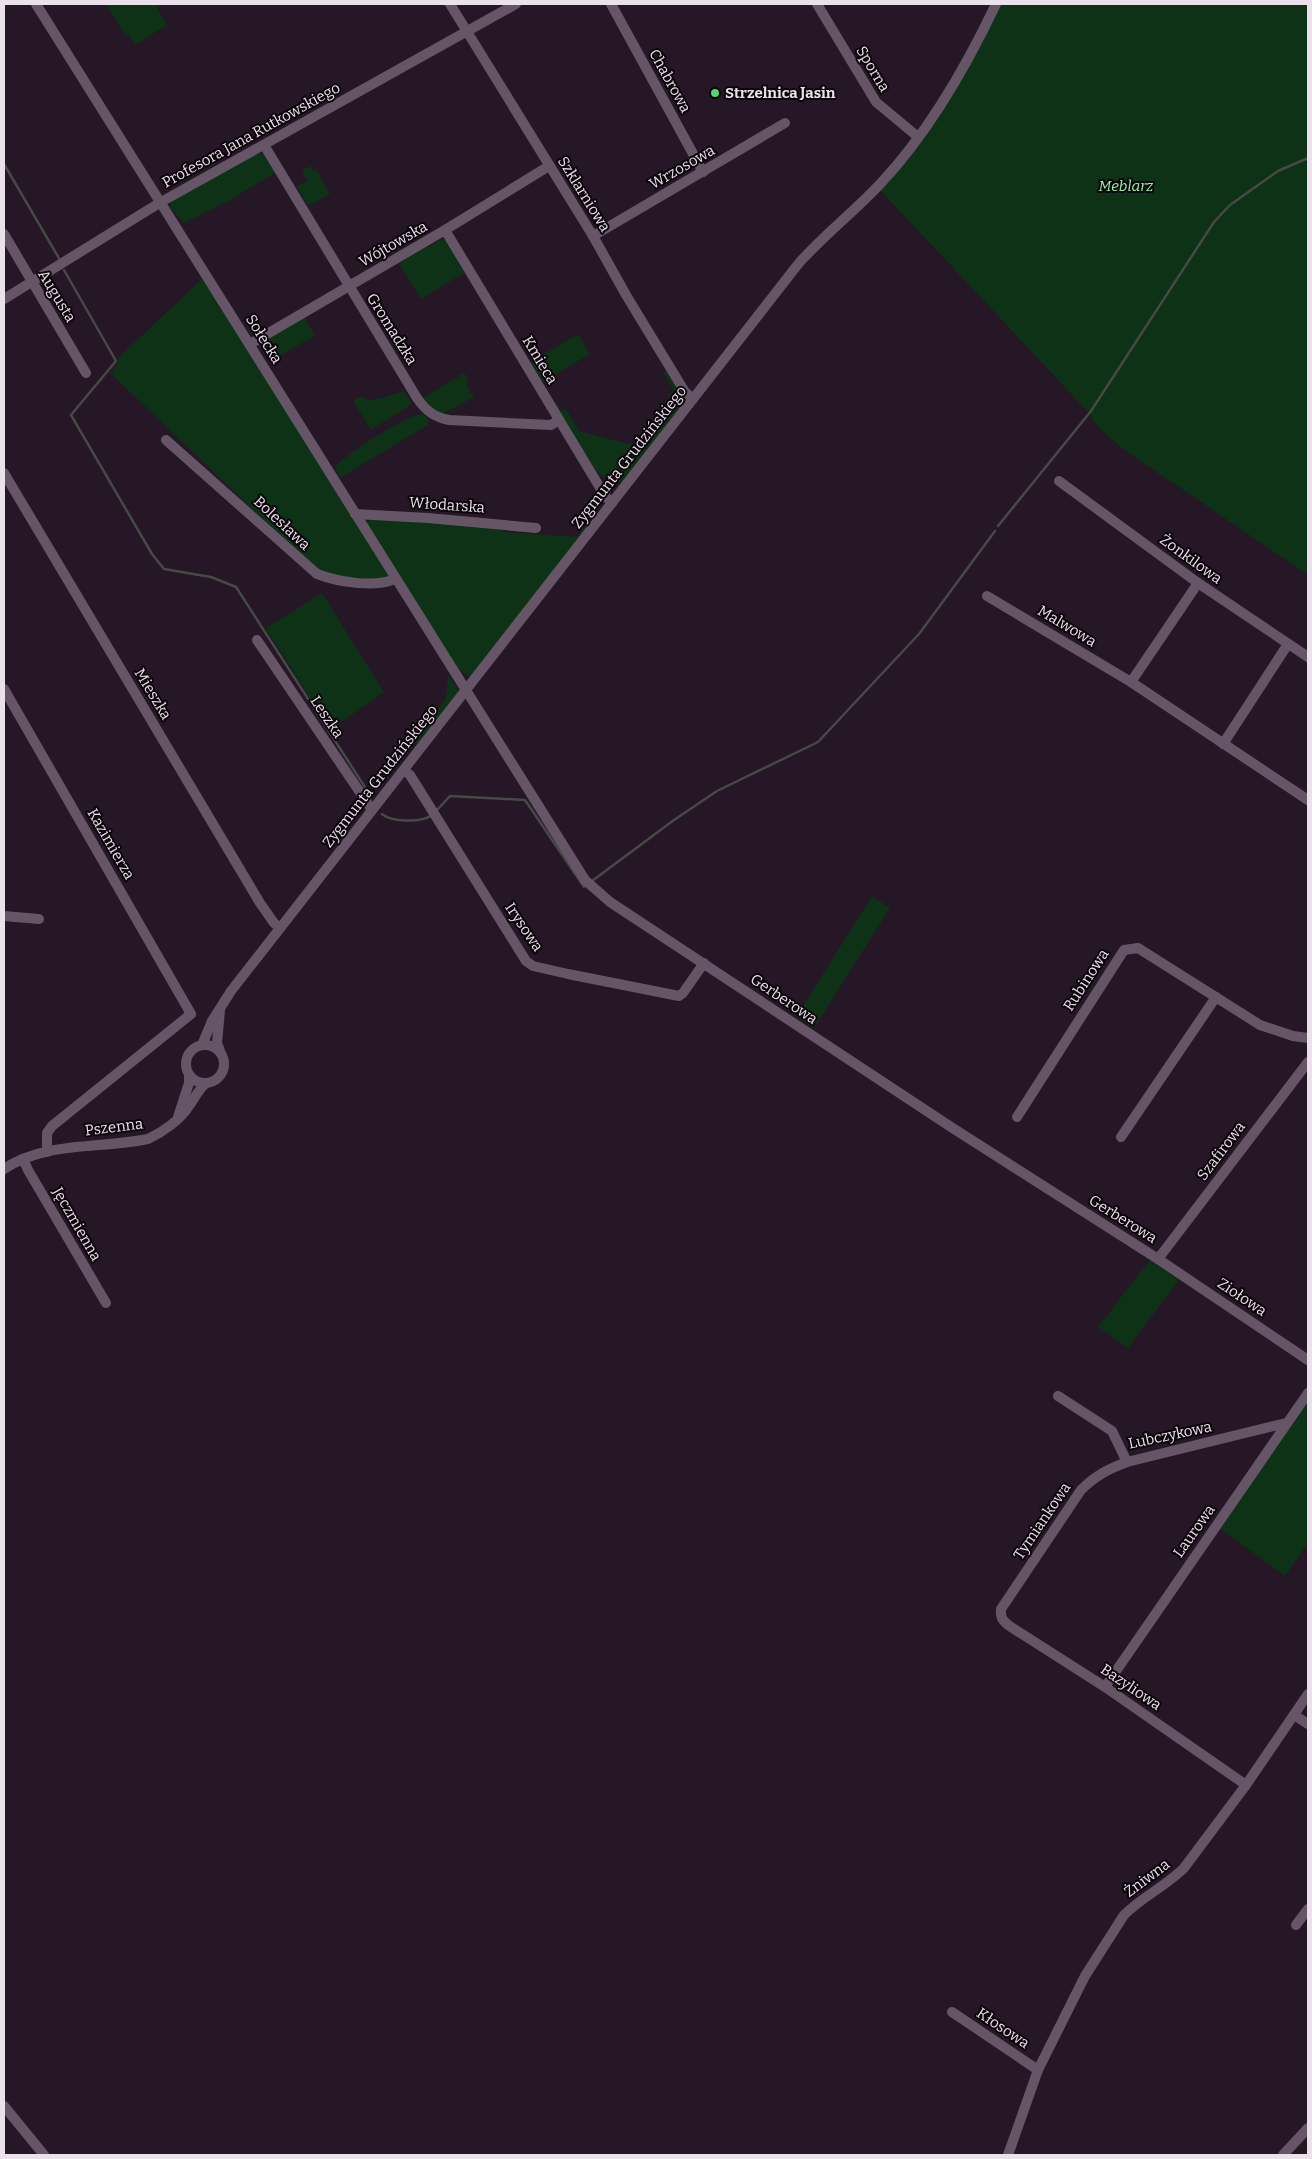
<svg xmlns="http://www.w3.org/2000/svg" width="1312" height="2159" font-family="Bitter,serif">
<rect width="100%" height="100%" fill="#251726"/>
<g fill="#0d3216">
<path d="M106 4H159L160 5 157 8 167 25 135 45 129 35 126 36Z"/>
<path d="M1002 4H1308V575C1267 547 1226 519 1185 491 1160 474 1101 439 1089 413L879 189 955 92Z"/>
<path d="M259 152 264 155 275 173 232 199 184 223 170 207 171 201Z"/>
<path d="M311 166 314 171 317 170 330 194 308 206 297 187 307 181 302 170Z"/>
<path d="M441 239 447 241 464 273 421 299 399 264 420 249 428 247Z"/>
<path d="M204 277 392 578C369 585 336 579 314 568L110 373 118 363V358Z"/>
<path d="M304 317 315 336 270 361 262 348 264 339Z"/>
<path d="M578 334 590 354 543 382 531 362Z"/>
<path d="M666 371 687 402 624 482 606 479 596 471 553 404 556 402 561 411 566 409 579 431 645 448 674 409 668 395 674 391 663 372Z"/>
<path d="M464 373 468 378 466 383 474 397 442 414H439L422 399Z"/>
<path d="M404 391 412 404 371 430 353 401 362 396 368 400 382 398Z"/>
<path d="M424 414 428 420V425L340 478 335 467 337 464C353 451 405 414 424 414Z"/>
<path d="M596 512 599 520 470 677 459 670 366 524 371 519 482 524 505 532 577 537Z"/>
<path d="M322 593 384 692 330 730 266 628Z"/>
<path d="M448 675 459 691 460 698 422 751 411 736 418 735 446 699Z"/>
<path d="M872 896 890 908 814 1028 796 1017Z"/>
<path d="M1150 1260 1180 1278 1128 1348 1098 1327Z"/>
<path d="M1308 1399V1543L1285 1576 1218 1527Z"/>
</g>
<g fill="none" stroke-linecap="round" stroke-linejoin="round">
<g stroke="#464946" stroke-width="2.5">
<path d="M4 164 60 260"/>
<path d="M64 270 116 361 71 415 152 554 164 569 211 577 236 587 370 795"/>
<path d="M998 526 1091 411 1214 222 1230 205 1278 171 1308 158"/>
<path d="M438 809 450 796 525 800 584 887"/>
<path d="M382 814C391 822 422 823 432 815"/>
<path d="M592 881 674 820 717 791 818 742 919 634 995 531"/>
</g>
<g stroke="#656" stroke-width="10">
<path d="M36 4 585 880 610 902 951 1127 1158 1259 1308 1360"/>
<path d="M450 4 593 236 626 295 685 392 693 399"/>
<path d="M611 4 703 172"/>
<path d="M817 4 876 102 918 137"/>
<path d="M264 145 417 398C426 411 434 417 449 420L551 425 559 420"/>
<path d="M445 230 605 496 612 503"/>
<path d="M4 234 86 373"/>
<path d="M593 236 785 123"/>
<path d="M4 299 161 202 516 4"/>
<path d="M250 344 445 230 549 166"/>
<path d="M166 440 317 574C338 582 375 588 395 579"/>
<path d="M4 473 260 903 274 923 280 928"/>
<path d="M1059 481 1198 583 1308 657"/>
<path d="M355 514 428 518 536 528"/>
<path d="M987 596 1131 682 1308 800"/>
<path d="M257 640 372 810"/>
<path d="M1131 682 1198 583"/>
<path d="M4 689 191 1014 52 1126 47 1133V1152"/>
<path d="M1223 744 1288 644"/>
<path d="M404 770 410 775 526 961 533 966 568 974 679 996 683 993 704 963"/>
<path d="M4 916 39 919"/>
<path d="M220 1010 217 1043 220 1051"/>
<circle cx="205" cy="1064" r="19"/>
<path d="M202 1045 212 1021 231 991 799 263C825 234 855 211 881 183 929 132 966 67 996 4"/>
<path d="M178 1117 189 1083V1075"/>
<path d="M1017 1117 1124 950 1138 948 1260 1025 1293 1036 1308 1038"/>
<path d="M1121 1137 1216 997"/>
<path d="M23 1159 28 1170 106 1303"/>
<path d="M4 1169C46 1141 100 1149 148 1139 163 1132 180 1120 189 1106 195 1098 198 1090 206 1083"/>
<path d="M1158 1259 1308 1062"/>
<path d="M1058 1396 1112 1431 1127 1462 1286 1423"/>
<path d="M1127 1462C1108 1469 1095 1476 1081 1490L1001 1609C1000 1619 1004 1622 1011 1627L1105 1687 1246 1785"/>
<path d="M1105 1687 1308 1393"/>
<path d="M1294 1715 1308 1724"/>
<path d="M1296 1925 1308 1909"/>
<path d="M952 2012 1038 2070"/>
<path d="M4 2106 44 2155"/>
<path d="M1008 2155 1038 2070 1085 1976 1124 1915C1142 1897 1166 1886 1184 1868L1246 1785 1308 1694"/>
<path d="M1283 2155 1308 2128"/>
</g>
</g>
<circle fill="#53d672" stroke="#0b050b" stroke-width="2" cx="715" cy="93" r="5"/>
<g text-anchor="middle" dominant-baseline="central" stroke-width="4" stroke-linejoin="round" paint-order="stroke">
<g font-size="15" fill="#ebe1eb" stroke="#0b050b">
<text transform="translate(873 69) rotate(59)">Sporna</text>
<text transform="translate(670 81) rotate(61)">Chabrowa</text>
<text transform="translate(251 135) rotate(-29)">Profesora Jana Rutkowskiego</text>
<text transform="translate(682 167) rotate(-30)">Wrzosowa</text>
<text transform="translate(584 194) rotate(58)">Szklarniowa</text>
<text transform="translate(393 244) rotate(-30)">Wójtowska</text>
<text transform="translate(57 296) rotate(59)">Augusta</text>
<text transform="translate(392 329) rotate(58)">Gromadzka</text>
<text transform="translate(264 339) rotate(58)">Sołecka</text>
<text transform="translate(540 360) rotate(59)">Kmieca</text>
<text transform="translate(629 457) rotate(-52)">Zygmunta Grudzińskiego</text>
<text transform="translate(447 505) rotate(4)">Włodarska</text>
<text transform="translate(282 523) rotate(43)">Bolesława</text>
<text transform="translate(1191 559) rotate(36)">Żonkilowa</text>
<text transform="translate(1067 626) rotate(31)">Malwowa</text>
<text transform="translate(153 694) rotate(59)">Mieszka</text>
<text transform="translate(327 717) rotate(56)">Leszka</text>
<text transform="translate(380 776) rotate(-52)">Zygmunta Grudzińskiego</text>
<text transform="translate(111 844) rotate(60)">Kazimierza</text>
<text transform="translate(524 927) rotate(56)">Irysowa</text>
<text transform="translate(1086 980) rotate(-57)">Rubinowa</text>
<text transform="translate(784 999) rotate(34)">Gerberowa</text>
<text transform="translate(114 1127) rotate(-7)">Pszenna</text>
<text transform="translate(1221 1151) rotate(-53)">Szafirowa</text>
<text transform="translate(1123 1219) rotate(32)">Gerberowa</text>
<text transform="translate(77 1224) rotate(60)">Jęczmienna</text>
<text transform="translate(1242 1297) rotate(34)">Ziołowa</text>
<text transform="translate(1170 1435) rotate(-12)">Lubczykowa</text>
<text transform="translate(1042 1521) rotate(-56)">Tymiankowa</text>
<text transform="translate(1194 1531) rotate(-55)">Laurowa</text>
<text transform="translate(1131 1687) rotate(34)">Bazyliowa</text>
<text transform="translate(1147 1878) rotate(-37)">Żniwna</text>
<text transform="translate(1003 2028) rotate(34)">Kłosowa</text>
</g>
<g font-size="15" font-weight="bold" fill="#ebe1eb" stroke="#0b050b" text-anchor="start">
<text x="725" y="93">Strzelnica Jasin</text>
</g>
<g font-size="15" font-style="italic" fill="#95f3a5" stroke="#0b050b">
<text x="1126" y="186">Meblarz</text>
</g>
</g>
<rect width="1312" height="2159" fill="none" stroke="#ebe1eb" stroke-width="10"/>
</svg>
